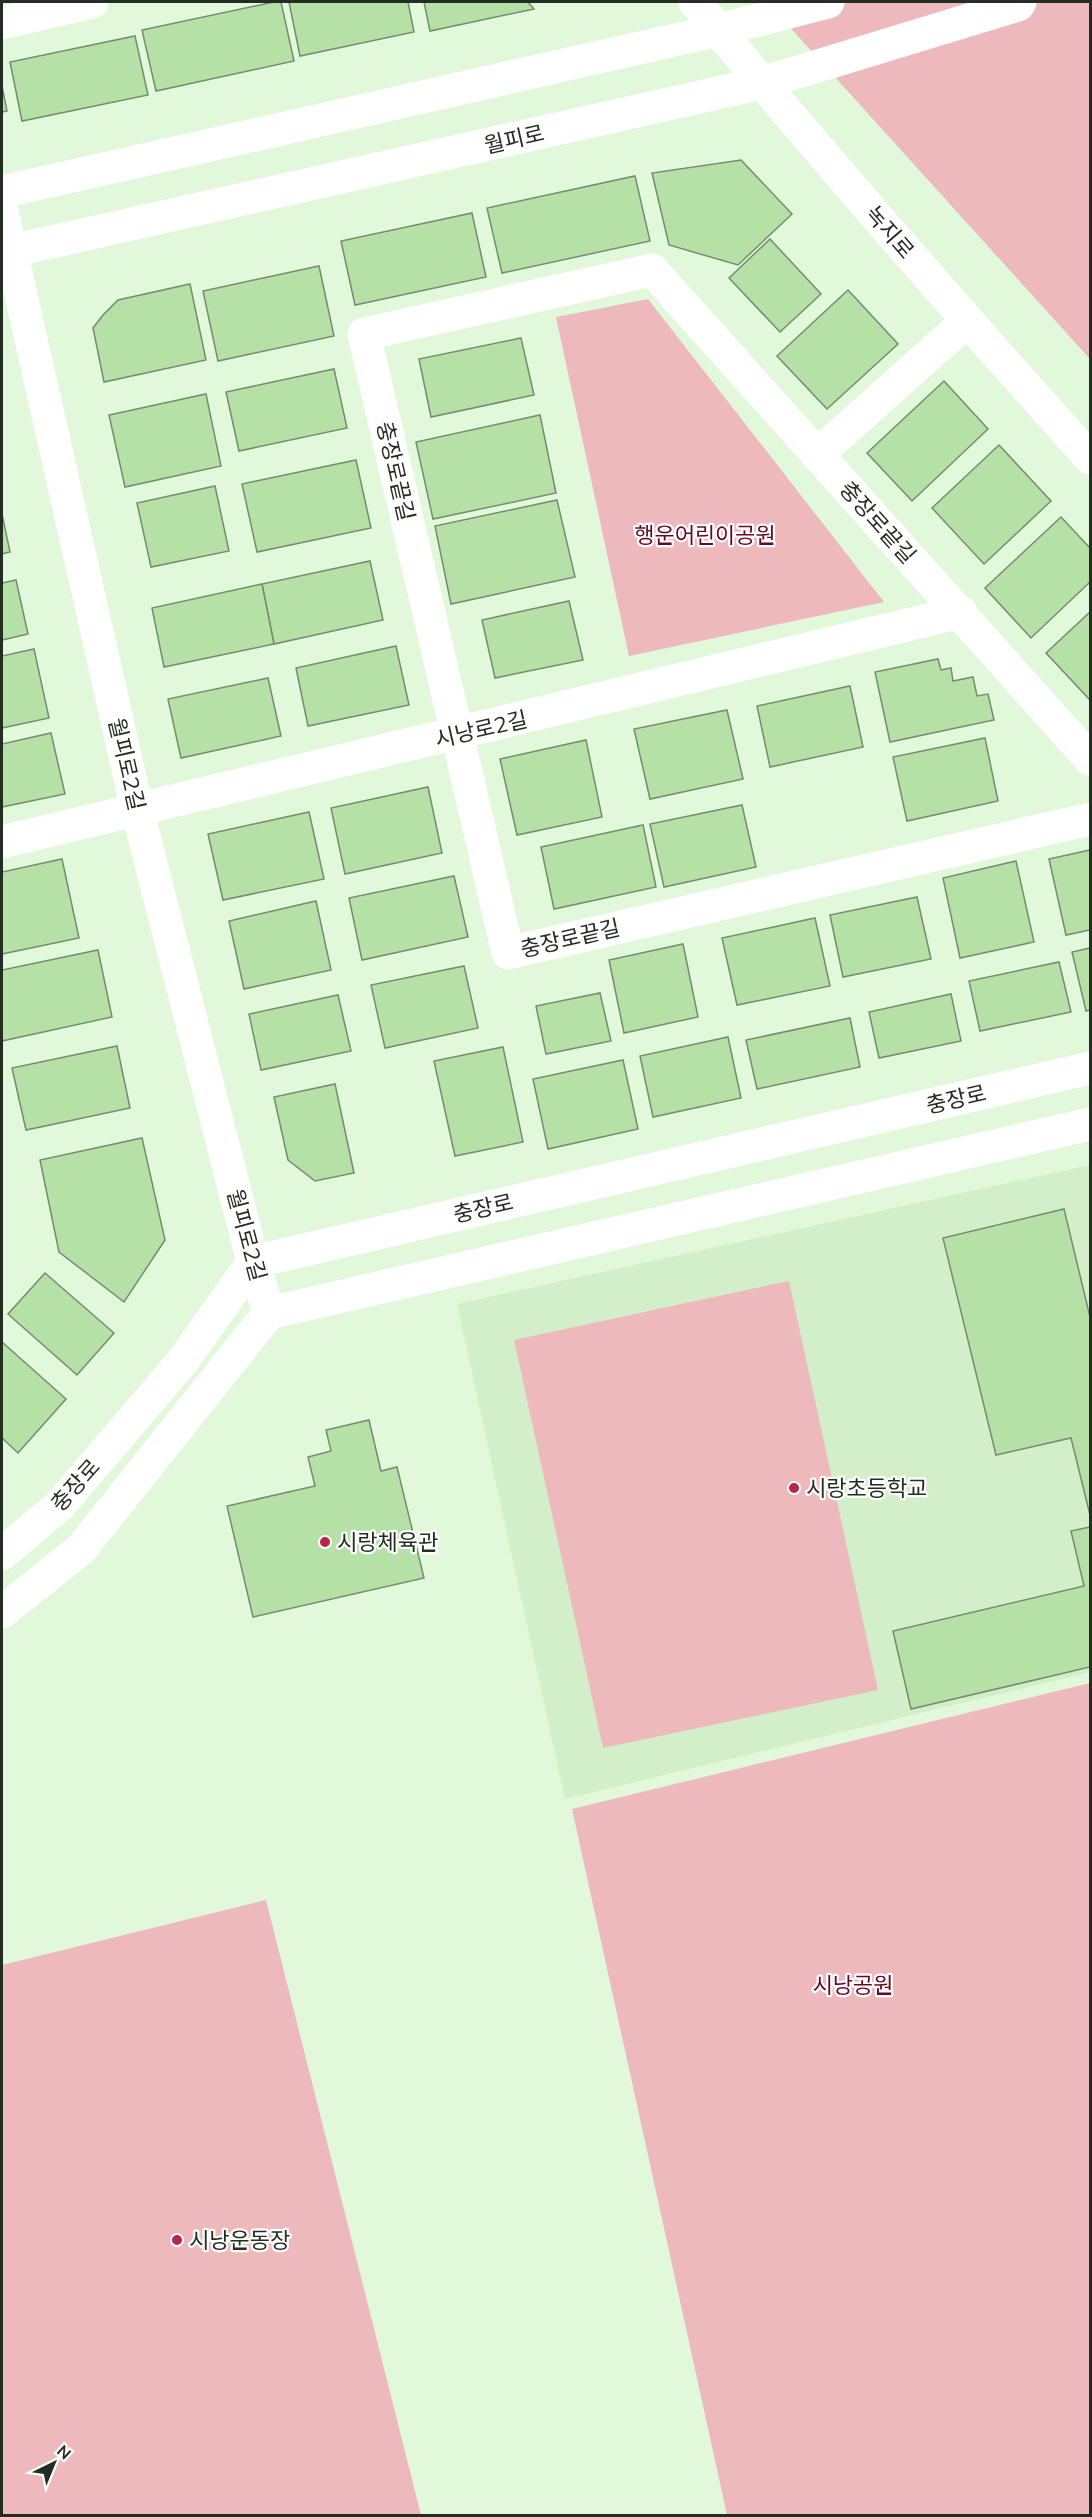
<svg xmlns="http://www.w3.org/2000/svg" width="1092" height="2517" font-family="Mulish,'Noto Sans KR',sans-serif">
<rect width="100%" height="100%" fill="#e1f9da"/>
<path fill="#d2efca" d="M1090 1165V1672L565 1799 457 1304Z"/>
<g fill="#eeb9bd">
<path d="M767 2H1090V359Z"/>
<path d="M648 299 884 602 629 656 556 317Z"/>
<path d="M789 1281 878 1690 603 1748 514 1340Z"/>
<path d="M1090 1683V2515H727L572 1809Z"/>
<path d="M266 1900 421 2515H2V1965Z"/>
</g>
<g fill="#b5e1a7" stroke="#768c70" stroke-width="1.5">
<path d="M274 2H281L294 61 156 91 142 30Z"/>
<path d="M289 2H408L414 32 300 56Z"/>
<path d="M424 2H528L534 9 430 31Z"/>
<path d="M135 36 148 95 22 121 10 62Z"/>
<path d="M2 86 7 111 2 112Z"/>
<path d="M741 160 792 214 738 265 669 245 652 173Z"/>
<path d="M635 176 650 241 502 273 487 208Z"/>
<path d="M472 213 486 277 355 305 341 241Z"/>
<path d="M770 239 821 294 780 332 729 278Z"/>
<path d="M319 266 334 336 218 361 203 291Z"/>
<path d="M190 284 206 360 104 382 93 328 103 315 118 300Z"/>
<path d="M848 290 898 344 827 409 777 356Z"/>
<path d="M521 338 534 395 431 417 419 359Z"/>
<path d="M334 369 347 428 239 451 226 392Z"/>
<path d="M944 381 988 429 912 501 867 453Z"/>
<path d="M206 394 221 466 125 487 109 415Z"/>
<path d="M540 415 556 493 433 519 416 442Z"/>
<path d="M999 445 1051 501 984 564 932 508Z"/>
<path d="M356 460 371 528 257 552 242 484Z"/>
<path d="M215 486 229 551 151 567 137 503Z"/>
<path d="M557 500 575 577 451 604 435 526Z"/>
<path d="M2 514 10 552 2 554Z"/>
<path d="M1061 517 1090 548V582L1031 638 985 588Z"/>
<path d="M370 561 383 620 274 644 262 584Z"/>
<path d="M16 580 28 634 2 640V583Z"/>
<path d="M262 584 274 644 164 667 152 608Z"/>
<path d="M569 601 583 660 495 678 482 620Z"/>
<path d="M1090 612V700L1046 653Z"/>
<path d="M396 646 409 705 308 726 296 668Z"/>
<path d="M34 649 49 718 2 728V656Z"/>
<path d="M938 659 941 670 951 668 953 681 973 677 977 696 988 694 994 720 890 742 875 672Z"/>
<path d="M268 678 281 736 181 758 168 699Z"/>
<path d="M850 686 863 747 770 767 757 706Z"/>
<path d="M727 710 743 779 650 799 634 729Z"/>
<path d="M51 733 65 794 2 807V744Z"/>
<path d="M985 738 998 801 907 821 893 757Z"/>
<path d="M586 740 602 817 517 835 500 759Z"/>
<path d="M428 787 442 853 345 874 331 808Z"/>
<path d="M742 805 756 867 664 887 650 824Z"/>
<path d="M309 812 324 879 223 900 208 834Z"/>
<path d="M643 825 656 887 554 909 541 847Z"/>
<path d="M1090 850V930L1066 935 1049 859Z"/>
<path d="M62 859 79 938 2 954V872Z"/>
<path d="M1016 861 1034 942 960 958 943 878Z"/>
<path d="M454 876 468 937 362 960 349 898Z"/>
<path d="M917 897 931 959 843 977 830 915Z"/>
<path d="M316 901 331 970 244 989 229 921Z"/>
<path d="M815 918 830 986 737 1005 722 938Z"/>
<path d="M683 944 698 1017 624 1033 609 960Z"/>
<path d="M1090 948V1010L1086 1011 1072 952Z"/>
<path d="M98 950 112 1017 2 1041V970Z"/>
<path d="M1059 962 1071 1012 980 1031 969 981Z"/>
<path d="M464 966 478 1028 385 1048 371 985Z"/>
<path d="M600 993 611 1041 546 1054 536 1006Z"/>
<path d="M951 994 961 1041 879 1058 869 1012Z"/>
<path d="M338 995 351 1051 261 1070 249 1014Z"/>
<path d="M850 1018 860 1067 757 1089 746 1040Z"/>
<path d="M728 1037 741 1098 653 1117 640 1056Z"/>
<path d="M117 1046 130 1108 26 1130 12 1068Z"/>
<path d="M503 1047 523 1142 455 1156 434 1061Z"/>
<path d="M623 1060 638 1129 548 1149 533 1079Z"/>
<path d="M335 1084 354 1173 315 1181 288 1160 274 1097Z"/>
<path d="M142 1138 165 1240 124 1302 59 1252 40 1160Z"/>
<path d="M1064 1209 1090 1317V1515L1071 1438 996 1455 943 1238Z"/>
<path d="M45 1273 114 1333 77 1375 8 1314Z"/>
<path d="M2 1342 66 1399 18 1453 2 1438Z"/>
<path d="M369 1420 381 1471 397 1467 424 1578 253 1617 227 1506 315 1486 308 1457 331 1451 326 1430Z"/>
<path d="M1090 1527V1667L911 1709 893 1631 1084 1586 1071 1531Z"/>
</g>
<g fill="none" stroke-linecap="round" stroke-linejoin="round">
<g stroke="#fff" stroke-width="33">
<path d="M695 2C823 157 955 308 1090 458"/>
<path d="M2 23 92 2"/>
<path d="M2 192 719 30 828 2"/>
<path d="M2 211 137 809 253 1262 269 1313"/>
<path d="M2 253 762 83 1018 5 1020 2"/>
<path d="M817 455 967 321"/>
<path d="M1090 759 652 270 364 334 508 953 1090 819"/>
<path d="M2 842 961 612"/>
<path d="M2 1554 59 1506 182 1362 253 1262 1090 1068"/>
<path d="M2 1612 81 1549 269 1313 1090 1124"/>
</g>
</g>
<g fill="#b72548" stroke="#fff" stroke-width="2">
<circle cx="794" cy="1488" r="6"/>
<circle cx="325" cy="1542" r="6"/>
<circle cx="177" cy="2240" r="6"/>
</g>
<g text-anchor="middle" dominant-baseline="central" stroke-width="4.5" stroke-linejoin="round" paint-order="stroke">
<g font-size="22" fill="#242d21" stroke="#fff">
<text transform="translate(514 139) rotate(-13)">월피로</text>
<text transform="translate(890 232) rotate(49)">녹지로</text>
<text transform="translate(396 471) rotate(77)">충장로끝길</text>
<text transform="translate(878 522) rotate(48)">충장로끝길</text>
<text transform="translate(481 729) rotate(-13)">시낭로2길</text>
<text transform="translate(127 764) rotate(77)">월피로2길</text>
<text transform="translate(570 938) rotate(-13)">충장로끝길</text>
<text transform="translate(956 1099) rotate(-13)">충장로</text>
<text transform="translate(483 1208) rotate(-13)">충장로</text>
<text transform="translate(247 1235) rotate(75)">월피로2길</text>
<text transform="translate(75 1485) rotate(-48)">충장로</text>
</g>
<g font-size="22" fill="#640922" stroke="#fff">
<text x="705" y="535">행운어린이공원</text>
<text x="853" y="1985">시낭공원</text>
</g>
<g font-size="22" fill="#242d21" stroke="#fff" text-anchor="start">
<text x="806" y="1488">시랑초등학교</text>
<text x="337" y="1542">시랑체육관</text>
<text x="189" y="2240">시낭운동장</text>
</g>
</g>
<rect width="1092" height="2517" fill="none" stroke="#242d21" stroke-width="6"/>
<g transform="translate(54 2463) rotate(43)" stroke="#ffffff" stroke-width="4.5" paint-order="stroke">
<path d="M0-4.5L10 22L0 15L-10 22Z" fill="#242d21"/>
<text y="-9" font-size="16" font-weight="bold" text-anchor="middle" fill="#242d21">N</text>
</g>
</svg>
